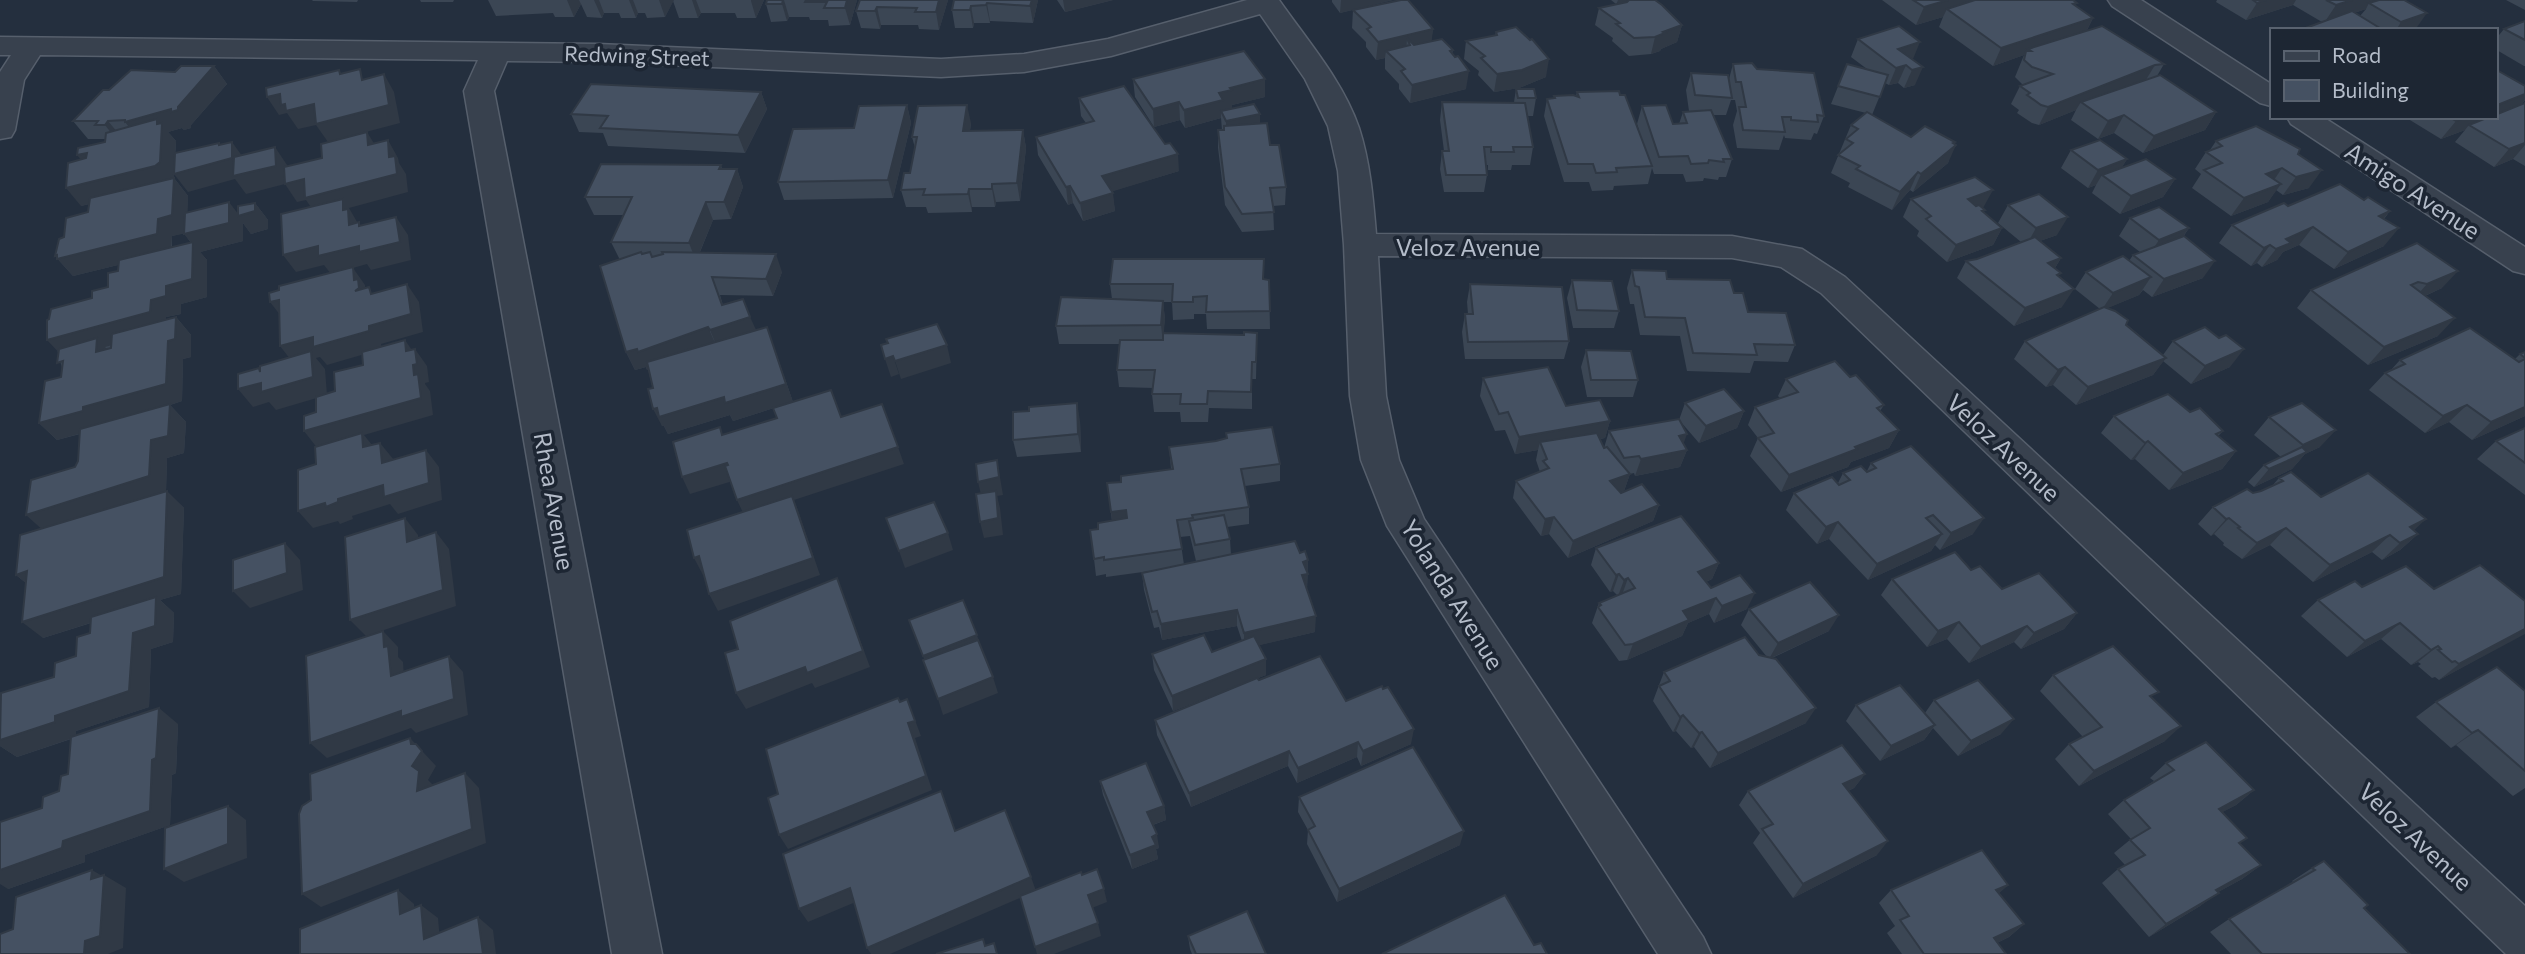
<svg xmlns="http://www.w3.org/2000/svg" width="2525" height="954" font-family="Commissioner,sans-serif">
<rect width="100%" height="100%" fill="#242f3e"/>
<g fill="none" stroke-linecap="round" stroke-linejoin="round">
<g stroke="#565f6c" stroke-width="3">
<g id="minor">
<path d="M1247 0H1279C1307 40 1343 81 1359 128 1370 162 1373 198 1376 234L1732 236 1802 249 1845 277 2525 906V954H2506L1821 293 1781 267 1732 258 1378 256 1386 396 1399 460 1424 519 1703 937 1711 954H1658L1387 526 1361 460 1350 396 1344 245 1338 171 1328 126 1305 79 1260 14 1111 56 1024 72 941 77 598 62 507 61 494 91 662 954H612L464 91 478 60 40 55 24 80 15 130 11 137 0 139V72L11 55H0V37L598 44 941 59 1024 54 1108 39Z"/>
<path d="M2108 0H2141L2271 84V106L2260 103 2112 6Z"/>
<path d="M2287 117H2323L2525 247V274L2513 271 2291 124Z"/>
</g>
</g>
<use href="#minor" fill="#38414e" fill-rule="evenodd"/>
</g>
<g fill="#3b4654" fill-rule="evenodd">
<path d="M312 0H358L357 2 313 1Z"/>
<path d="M420 0H454L453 2H421Z"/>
<path d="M488 0H764L756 18H737L735 13H701L698 18H679L673 1 665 17 647 18 645 13H638L636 18H621L619 13H604L602 18 587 17 581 4 574 17H555L553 13 496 16Z"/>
<path d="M767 0H857L850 25 829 26 828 20H810L809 17H789L787 21 771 22 766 4Z"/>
<path d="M860 0H948L939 30 919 29 918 25H881L880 29 861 28 856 11Z"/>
<path d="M954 0H1038L1033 23 990 21V23H974L973 28H955L952 10Z"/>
<path d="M1057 0H1113L1065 12Z"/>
<path d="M1332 0H1393L1340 13 1332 2Z"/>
<path d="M1611 0H1655L1682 25 1677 42 1661 49 1660 51 1651 54 1629 56 1612 41 1613 38 1595 25 1599 8 1616 4Z"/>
<path d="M1882 0H2073L2076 6 2093 18 2087 30 2164 64 2157 76 2216 112 2205 130 2143 153 2114 133 2098 139 2071 120 2076 110 2039 125 2032 123 2017 113 2019 110 2011 104 2020 86 2023 85 2015 77 2024 55 1993 66 1939 27 1943 17 1916 25Z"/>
<path d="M2217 0H2404L2415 30H2302L2322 22 2293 5 2246 20 2216 2ZM2366 9 2360 16 2354 13Z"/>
<path d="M2506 0H2525V10Z"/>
<path d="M1353 10 1433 29 1431 41 1453 50 1452 54 1466 89 1410 103 1399 89V84L1385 69V58L1376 60 1366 47V42L1352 28Z"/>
<path d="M2525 21V66H2524L2495 49V40L2504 29Z"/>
<path d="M1496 32 1546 77 1519 88 1494 92 1478 75 1479 71 1464 59 1466 41 1495 35Z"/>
<path d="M1858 39 1913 59 1915 85 1904 88 1898 83 1889 85 1885 83 1872 115 1870 114 1911 137 1954 144 1948 163 1913 192 1910 190 1892 210 1848 187 1850 183 1831 173 1851 125 1866 113 1831 104 1847 64 1867 69 1851 57Z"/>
<path d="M1733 64 1757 69 1824 116 1817 134 1814 133 1811 140 1785 138 1784 135 1779 150 1737 148 1733 125 1737 111 1735 100H1731L1726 115H1713L1732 159 1726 177H1719L1718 180 1704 178 1703 181 1686 182 1683 174H1654L1652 168 1648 184 1614 186 1613 190 1592 191 1589 182H1564L1544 116 1547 99 1554 98V96H1576L1577 92 1642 140 1637 124 1642 106 1673 124H1679L1683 112 1689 111 1686 90 1691 73 1729 79Z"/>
<path d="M214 66 227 84 191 125V128L184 130 182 128 168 132 176 141 174 178 188 196 187 213H238L255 203 268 220V229L251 234 243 223V241L200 252 207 260V297L181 304V314L166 317V320L176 317 191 335V357L183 359 182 401 170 405 186 422 184 453 167 458 166 491 184 508 181 594 160 600 174 613 173 642 151 649 149 707 76 731V736L178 724 176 773 172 775 170 825 85 855V862L8 889 42 808 59 791 68 774 71 739 17 757 0 746V700L54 677 76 656 90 633 91 623 43 638 26 583 16 575 78 461 80 434 57 440 39 423 61 377 62 368 49 319 92 298 108 287 118 271V265L73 276 55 256 64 237 88 212 89 204 81 206 105 142 106 139H88L73 121 109 90 175 72ZM184 233 191 243 172 247V236Z"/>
<path d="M1133 79 1265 97 1232 105V108L1224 111 1260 124 1270 145 1286 187 1285 205 1273 206 1274 230 1242 232 1225 205 1218 148V130H1222L1221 118 1185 128 1180 120 1154 127 1135 97Z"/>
<path d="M2525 86V100L2521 105 2525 103V166L2513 159 2494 167 2455 142 2465 130 2441 139 2405 117H2495Z"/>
<path d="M1516 89 1536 98 1533 116H1528L1533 147 1530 165H1512L1511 170H1488V165H1486L1487 175 1484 192H1444L1440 169 1442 151H1444L1440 120 1442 102H1514Z"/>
<path d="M761 92 767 109 745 153 608 146 603 133 579 132 571 114Z"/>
<path d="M1079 98 1179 171 1112 191 1115 211 1083 221 1073 203 1068 205 1038 155 1036 137 1086 123 1081 116Z"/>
<path d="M907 105 911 123 893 198 784 200 778 182 854 128Z"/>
<path d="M971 123 970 131 1023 130 1026 148 1020 201 996 202 995 207H972V212L928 213 926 207H906L901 190 910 173 915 148 912 137Z"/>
<path d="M2216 141 2298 154 2309 188 2283 195 2276 190 2268 202 2231 216 2192 188 2201 174 2195 169 2206 152 2210 150Z"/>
<path d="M2071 150 2127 159 2122 167 2175 179 2163 197 2120 214 2092 193 2096 185 2088 188 2061 168Z"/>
<path d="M721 165 722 169H737L743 187 731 219 713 220 700 252 782 272 773 296 720 295 723 305 756 330 767 327 793 402 733 421 730 415 668 434 664 426H662L648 369 647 370 646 367 635 370 626 352 620 260 611 242 624 215H594L585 197Z"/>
<path d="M1911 199 1983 208 1984 212 2002 228 1993 245 1947 262 1917 236 1919 231 1903 217Z"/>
<path d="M2364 200 2390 211 2384 219V246L2334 269 2299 245 2283 252 2277 260 2262 267 2257 263 2251 266 2219 243 2232 225 2288 206Z"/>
<path d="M2008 205 2057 235 2040 241 2061 258 2055 268 2059 277 2062 307 2014 326 1957 278 1966 261 1977 259 2021 242 1998 223Z"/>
<path d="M2130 218 2189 228 2183 237 2203 278 2152 297 2143 290 2139 295 2107 308 2163 355 2173 341 2230 367 2191 384 2163 361 2153 375 2076 405 2053 385 2046 387 2014 359 2025 341 2100 309 2075 289 2086 272 2129 261 2133 255 2140 252 2119 236Z"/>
<path d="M2417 243 2442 288 2425 296 2438 336 2368 365 2297 308 2311 290Z"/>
<path d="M1632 270 1734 293 1748 312 1795 345 1788 362 1754 361 1750 373 1687 371 1680 336 1640 335 1634 304H1630L1627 288Z"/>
<path d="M1269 280 1270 329H1207L1206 314H1194V319L1173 320 1172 302H1163L1165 319 1163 333 1244 335 1257 333 1256 379H1252V409L1209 408 1208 422H1181L1180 412H1154L1152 394 1153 388 1119 387 1117 370 1119 344H1059L1056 326 1112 299 1110 284Z"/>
<path d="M1572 280 1619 311 1614 328H1573L1567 298Z"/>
<path d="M1470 284 1569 341 1564 359H1465L1462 332 1465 314H1468L1467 302Z"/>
<path d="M1586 350 1638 380 1633 397H1587L1581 367Z"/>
<path d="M2525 352V416L2472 440 2449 422 2425 433 2369 390 2385 373 2390 371 2400 360 2515 359 2520 354Z"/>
<path d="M1850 377 1884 405 1880 411 1899 430 1889 448 1851 462 1848 467 1781 492 1750 456 1758 438 1748 425 1755 407 1780 398 1778 396 1786 379Z"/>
<path d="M1483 378 1610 421 1605 438 1600 439 1604 448 1609 431 1679 420 1685 403 1744 411 1737 428 1699 443 1680 421 1683 444 1687 450 1680 467 1635 476 1634 473 1630 474 1624 491 1620 493 1659 505 1653 521 1568 558 1549 534 1541 536 1513 498 1516 481 1540 472 1536 460 1538 450 1515 454 1505 430 1495 431 1480 396Z"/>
<path d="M2190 412 2223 431 2218 436 2236 451 2222 469 2169 490 2135 459 2131 460 2101 433 2114 416Z"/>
<path d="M2269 417 2320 447 2305 454 2292 469 2254 487 2248 482 2264 465 2281 457 2254 435Z"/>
<path d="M1080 421 1081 452 1017 457 1013 440Z"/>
<path d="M2525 428V495L2477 459 2496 441Z"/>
<path d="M1226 433 1280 464V481L1245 486 1249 507V524L1227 527 1230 539 1231 555 1300 553 1308 560 1307 590 1315 632 1259 645 1266 659V675L1258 678 1259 680 1346 701 1411 744 1361 766 1357 757 1297 783 1288 766 1191 807 1157 735 1155 720 1223 692 1173 711 1154 670 1152 654 1212 652 1242 641 1237 626 1162 640 1159 627 1154 628 1144 590 1142 573 1165 569 1106 577V574L1096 576 1094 559 1098 529 1112 521 1107 483 1121 482 1171 469 1169 447 1216 441 1226 438ZM1190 536 1196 561 1215 558 1184 565 1180 537Z"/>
<path d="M1871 463 1973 534 1940 550 1935 545 1931 551 1868 580 1829 539 1817 544 1786 510 1794 493 1838 483 1843 473 1867 471Z"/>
<path d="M2279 478 2321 497 2414 530 2418 534 2400 550 2382 560 2372 552 2313 582 2270 545 2242 559 2223 545 2224 543 2214 534 2211 536 2198 524 2213 507 2261 491 2272 486Z"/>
<path d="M1596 548 1719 563 1712 579 1706 582 1711 588 1747 609 1714 623 1709 614 1688 623 1682 636 1627 660 1619 661 1592 623 1599 603 1617 595 1613 591 1610 592 1591 565Z"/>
<path d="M1971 570 2002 589 2077 613 2064 629 2021 649 2014 642 1969 663 1947 639 1927 647 1881 595 1892 579Z"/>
<path d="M2362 587 2434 589 2525 601V633L2439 680 2435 677 2432 678 2418 666 2421 664 2418 662 2411 665 2381 639 2347 657 2301 616 2318 600Z"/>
<path d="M1749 609 1829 631 1772 658 1806 723 1710 768 1694 747 1691 748 1676 731 1673 732 1653 701 1664 672 1759 655 1767 657 1741 625Z"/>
<path d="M2053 675 2152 698 2165 741 2079 786 2055 759 2069 744 2083 737 2040 691Z"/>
<path d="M2525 691V788L2513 796 2456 745 2451 748 2416 717 2436 702Z"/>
<path d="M1934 700 2001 734 1958 756 1933 728 1924 740 1880 761 1846 721 1856 705 1925 713Z"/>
<path d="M2166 763 2254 790 2236 805 2222 812 2240 844 2261 865 2242 879 2218 892 2200 906 2149 937 2102 883 2118 869 2125 865 2114 853 2131 839 2108 814 2124 800 2154 781 2150 778Z"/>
<path d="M1865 774 1854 788 1848 791 1877 855 1793 898 1753 843 1760 833 1739 805 1748 791Z"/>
<path d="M1100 781 1164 806 1166 820 1153 825 1159 848 1156 849 1158 859 1132 869 1103 795Z"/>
<path d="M1299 797 1460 845 1337 902 1307 844 1308 830 1298 812Z"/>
<path d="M2312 868 2364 908 2410 954H2231L2210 932 2229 919 2293 882 2292 881Z"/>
<path d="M2008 885 1999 893 2024 924 2009 937 1997 943 2006 954H1902L1887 933 1895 926 1879 903 1891 890Z"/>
<path d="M1188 936 1266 954H1192L1190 949Z"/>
</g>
<g fill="#303945">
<path d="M567 0H579L581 4 574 17Z"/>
<path d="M594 0H599L604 13 602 18Z"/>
<path d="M629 0H633L638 13 636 18Z"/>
<path d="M659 0H674L665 17Z"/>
<path d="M692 0H696L701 13 698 18Z"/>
<path d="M751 0H764L756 18 751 1Z"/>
<path d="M784 0 789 17 787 21 782 4Z"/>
<path d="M847 0H857L850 25 845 8Z"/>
<path d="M939 0H948L939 30 936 12Z"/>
<path d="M1032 0H1038L1033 23 1030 6Z"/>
<path d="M1063 0H1113L1065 12Z"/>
<path d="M1341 0H1393L1340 13Z"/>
<path d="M1618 0H1634L1616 5Z"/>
<path d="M1948 0H1994L1947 9 1943 17 1916 25 1924 7Z"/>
<path d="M2266 0H2296L2293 5 2246 20 2257 3Z"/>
<path d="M2352 0H2380L2369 3 2366 9 2324 23 2336 5Z"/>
<path d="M987 3 990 21V23L986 5Z"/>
<path d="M971 6 974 23 973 28 970 10Z"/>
<path d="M877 7 881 25 880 29 875 11Z"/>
<path d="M2427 13 2415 30H2396L2401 22Z"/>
<path d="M2093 18 2084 36 2031 51 2028 49 2024 55 1993 66 2001 48Z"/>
<path d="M1682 25 1677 42 1661 49 1660 51 1651 54 1655 37 1663 32Z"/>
<path d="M1433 29 1431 47 1410 45 1407 38 1406 53 1386 51 1385 58 1376 60 1378 42Z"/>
<path d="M1920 42 1913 59 1898 49Z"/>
<path d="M1549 59 1546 77 1519 88 1494 92 1497 74Z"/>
<path d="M1906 65 1898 83 1889 85 1896 68Z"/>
<path d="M2155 65 2144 83 2081 102 2076 110 2039 125 2048 107Z"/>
<path d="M214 66 227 84 191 125V128L184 130 182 128 168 132 176 141 174 178 188 196 187 233 172 236 171 252 73 276 55 256 158 219 169 184 81 206 66 188 139 140 125 122 178 107Z"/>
<path d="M1923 67 1915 85 1904 88 1912 70Z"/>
<path d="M1469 71 1466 89 1410 103 1412 85Z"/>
<path d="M384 74 394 92 400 123 328 142 316 125 298 129 287 113 279 115 267 97 280 94 290 110Z"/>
<path d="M1265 79V97L1232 105V108L1221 111V118L1185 128 1184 110 1230 88Z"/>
<path d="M761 92 767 109 745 153 738 135Z"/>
<path d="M2525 94V100L2518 108 2473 127 2469 125 2465 130 2441 139 2456 121 2467 117H2495V106Z"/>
<path d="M1179 102 1180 120 1154 127 1153 109Z"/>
<path d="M907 105 911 123 893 198 888 180Z"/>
<path d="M967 105 971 123 967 149 963 131Z"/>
<path d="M2216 112 2205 130 2143 153 2154 136Z"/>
<path d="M1260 114V132L1226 139V121Z"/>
<path d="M2124 115 2114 133 2098 139 2108 121Z"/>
<path d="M108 121 123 139 119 143 105 125Z"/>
<path d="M1023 130 1026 148 1020 201 1017 183Z"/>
<path d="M367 132 378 150 368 145Z"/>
<path d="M388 140 398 158 399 163 406 174 408 192 349 208 360 227 317 216 306 200 297 202 285 184 246 194 235 179 188 192 174 174 219 145V143L230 158 232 142 245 160 275 147 287 165 288 183 389 157Z"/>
<path d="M1955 142 1951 149 1956 145 1948 163 1913 192 1921 174Z"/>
<path d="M2525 143V145L2513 159 2494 167 2509 149Z"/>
<path d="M87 153 92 173 77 155Z"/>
<path d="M1178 154 1179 171 1104 194 1102 176Z"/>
<path d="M2127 159 2116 177 2102 175 2096 185 2088 188 2098 170Z"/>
<path d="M2282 168 2270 186 2266 174Z"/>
<path d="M737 169 743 187 731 219 724 202Z"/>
<path d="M2322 170 2309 188 2283 195 2296 177Z"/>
<path d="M1918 172 1910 190 1892 210 1900 192Z"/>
<path d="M2175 179 2163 197 2120 214 2131 196Z"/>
<path d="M992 184 996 202 995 207 992 189Z"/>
<path d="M2281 184 2268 202 2231 216 2244 198Z"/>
<path d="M1070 186 1073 203 1068 205 1066 187Z"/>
<path d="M969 189 972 207V212L968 194Z"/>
<path d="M1993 190 1983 208 1959 217 1968 199Z"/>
<path d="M1113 193 1115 211 1083 221 1080 203Z"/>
<path d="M229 202 239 215 255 203 268 220V229L251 234 243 223V241L200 252 207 260V297L181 304V314L166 317V330L105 347 114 356 64 358 47 340 151 300 166 286 193 245 184 234Z"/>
<path d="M706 202 713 220 696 261 689 243Z"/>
<path d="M2390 211 2375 229 2379 216Z"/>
<path d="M396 217 408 235 411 260 371 270 367 264 353 268 365 285V290L355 291 331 274 324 265 296 272 283 255Z"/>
<path d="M2068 217 2057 235 2026 246 2036 228Z"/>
<path d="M2313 227 2299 245 2283 252 2277 260 2262 267 2276 249 2286 239Z"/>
<path d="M2002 228 1993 245 1947 262 1956 245Z"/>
<path d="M2189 228 2176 246 2147 258 2159 240Z"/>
<path d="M2399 228 2384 246 2334 269 2348 252Z"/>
<path d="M2270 245 2257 263 2251 266 2264 248Z"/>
<path d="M776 254 782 272 773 296 766 279Z"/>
<path d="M2061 258 2050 276 2048 263Z"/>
<path d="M2215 261 2203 278 2152 297 2164 279Z"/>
<path d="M2458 271 2442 288 2411 302 2427 284Z"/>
<path d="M2151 277 2139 295 2101 311 2113 293Z"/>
<path d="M407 284 419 302 423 332 381 344 382 349 327 365 320 357 316 358 325 369 327 395 276 410 269 402 253 407 238 389 261 383 294 364 280 346 313 337 369 326Z"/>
<path d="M2074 289 2062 307 2014 326 2025 308Z"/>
<path d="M279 300 284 320 270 302Z"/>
<path d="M1163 301 1165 319 1163 343 1161 325Z"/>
<path d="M176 317 191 335V357L183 359 182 401 170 405 186 422 184 453 167 458 166 493 45 532 26 515 149 476 100 428 57 440 39 423 83 407 168 341Z"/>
<path d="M750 317 758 334 717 347 710 330Z"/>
<path d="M2455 318 2438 336 2368 365 2384 347Z"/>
<path d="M708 327 716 345 647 370 646 367 635 370 626 352Z"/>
<path d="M767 327 793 402 733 421 730 415 668 434 664 426H662L653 409Z"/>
<path d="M405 340 416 356 415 349 427 366 429 382 425 383V384L430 391 433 415 364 435 376 450 318 449 304 431 414 375 406 351Z"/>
<path d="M947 345 951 363 901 379 895 361Z"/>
<path d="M2244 349 2230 367 2191 384 2205 366Z"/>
<path d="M893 356 899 374 891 377 885 359Z"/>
<path d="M2166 358 2153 375 2076 405 2088 387Z"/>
<path d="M2065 367 2053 385 2046 387 2058 370Z"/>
<path d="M1077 403 1080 421 1081 452 1078 434Z"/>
<path d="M2467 405 2449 422 2425 433 2443 416Z"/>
<path d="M2525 407V416L2472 440 2491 422Z"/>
<path d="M1744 411 1737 428 1699 443 1706 426Z"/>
<path d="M1610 421 1605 438 1543 449 1540 442 1538 450 1515 454 1519 437Z"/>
<path d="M1899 430 1889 448 1851 462 1848 467 1781 492 1789 475 1855 447Z"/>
<path d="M2336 430 2320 447 2305 454 2292 469 2254 487 2269 469 2289 460 2303 445Z"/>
<path d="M1687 434 1681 451 1679 436Z"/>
<path d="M2148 441 2135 459 2131 460 2145 443Z"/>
<path d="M380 443 394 460 382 463Z"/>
<path d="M898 447 904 464 794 500 799 513 820 575 718 611 709 594 745 517 737 500Z"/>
<path d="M426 450 439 467 442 500 398 514 390 504 352 516 353 519 340 524 338 521 313 528 298 511 338 499Z"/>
<path d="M1687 450 1680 467 1635 476 1641 459Z"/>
<path d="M2236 451 2222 469 2169 490 2183 473Z"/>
<path d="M997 460 1003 495 997 496 1000 508 1003 535 984 538 980 522 982 499 978 482Z"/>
<path d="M727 463 736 480 690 494 682 477Z"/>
<path d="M1630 474 1624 491 1605 499 1610 481Z"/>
<path d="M167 491 184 508 181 594 160 600 174 613 173 642 151 649 149 707 76 731V737L17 757 0 746V740L55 716 156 602 43 638 22 622Z"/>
<path d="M1659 505 1653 521 1568 558 1573 541Z"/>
<path d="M1126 510 1128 527 1113 529 1111 512Z"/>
<path d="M1554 517 1549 534 1541 536 1545 519Z"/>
<path d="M405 518 418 535 421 559 407 542Z"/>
<path d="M1984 518 1973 534 1940 550 1951 533Z"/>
<path d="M2229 518 2214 534 2211 536 2226 519Z"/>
<path d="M2426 519 2408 536 2410 527Z"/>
<path d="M1838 522 1829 539 1817 544 1826 527Z"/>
<path d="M2286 528 2270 545 2242 559 2257 543Z"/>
<path d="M436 532 449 549 456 606 366 636 350 620Z"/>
<path d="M948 533 953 550 905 568 899 551Z"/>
<path d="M1942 534 1931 551 1868 580 1877 564Z"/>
<path d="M2418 534 2400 550 2382 560 2400 543Z"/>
<path d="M2390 535 2372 552 2313 582 2330 565Z"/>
<path d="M285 543 300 560 303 590 250 608 233 591Z"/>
<path d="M699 556 708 573 703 575 694 558Z"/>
<path d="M1308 560 1307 590 1301 592 1303 562Z"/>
<path d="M1719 563 1712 579 1691 588 1698 572Z"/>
<path d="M27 571 36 591 16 575Z"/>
<path d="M1619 574 1613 591 1610 592 1616 575Z"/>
<path d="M837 578 870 667 815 688 812 683 746 709 736 693Z"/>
<path d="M1628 578 1622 595 1618 596 1624 580Z"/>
<path d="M1755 593 1747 609 1714 623 1722 606Z"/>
<path d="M1716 598 1709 614 1688 623 1682 636 1627 660 1633 644 1683 611Z"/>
<path d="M1237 610V626L1162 640 1161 624Z"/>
<path d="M2077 613 2064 629 2021 649 2034 633Z"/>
<path d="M1839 615 1829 631 1769 659 1778 643Z"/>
<path d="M1316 616 1315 632 1244 649V633Z"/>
<path d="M1959 622 1947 639 1927 647 1938 631Z"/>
<path d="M2400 623 2381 639 2347 657 2365 641Z"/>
<path d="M2027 626 2014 642 1969 663 1981 647Z"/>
<path d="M2525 629V634L2439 680 2459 664Z"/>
<path d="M383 631 398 647V657L403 662 405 692 391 676 384 647Z"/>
<path d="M977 635 982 651 928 672 923 656Z"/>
<path d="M2438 646 2418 662 2411 665 2431 650Z"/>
<path d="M449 656 463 672 468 715 416 733 411 728 327 758 310 743Z"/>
<path d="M1266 659V675L1173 711 1172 696Z"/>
<path d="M993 677 998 693 943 715 938 699Z"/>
<path d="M907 699 921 736 915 738 932 790 788 849 779 835 908 723Z"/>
<path d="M159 708 178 724 176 773 172 775 170 825 85 855V862L8 889 0 884V870L63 841 152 760Z"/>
<path d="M1816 708 1806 723 1710 768 1718 753Z"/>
<path d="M1683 715 1676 731 1673 732 1680 717Z"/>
<path d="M2014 719 2001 734 1958 756 1971 741Z"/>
<path d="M1935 725 1924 740 1880 761 1891 746Z"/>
<path d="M2181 726 2165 741 2079 786 2094 771Z"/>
<path d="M1414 729 1411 744 1361 766 1363 751Z"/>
<path d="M2478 730 2456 745 2451 748 2472 733Z"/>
<path d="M1702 732 1694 747 1691 748 1699 733Z"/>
<path d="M410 738 436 766 428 780 434 786 417 791 412 766Z"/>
<path d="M1358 742 1357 757 1297 783 1298 768Z"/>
<path d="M1289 751 1288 766 1191 807 1189 793Z"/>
<path d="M465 773 479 788 486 843 321 907 302 894Z"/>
<path d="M1865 774 1854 788 1832 799 1843 784Z"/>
<path d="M2254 790 2236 805 2202 823 2219 809Z"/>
<path d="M228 806 246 820 247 858 184 882 164 869Z"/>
<path d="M1164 806 1166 820 1149 826 1147 812Z"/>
<path d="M1464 831 1460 845 1337 902 1339 889Z"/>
<path d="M1157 834 1159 848 1156 849 1158 859 1132 869 1130 855 1152 837Z"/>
<path d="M1888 841 1877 855 1793 898 1803 884Z"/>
<path d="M2261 865 2242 879 2198 903 2216 890Z"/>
<path d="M92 870 104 877V875L126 888 123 948 108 954H84Z"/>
<path d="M1031 877 1036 891 890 954H871L867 948Z"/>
<path d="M2008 885 1994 898 1996 890Z"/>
<path d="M850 888 858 901 808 922 799 909Z"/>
<path d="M1104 889 1107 902 1092 908 1088 895Z"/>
<path d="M398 890 414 904 416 927 400 914Z"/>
<path d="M2219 893 2200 906 2149 937 2166 924Z"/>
<path d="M421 905 438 918 441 952 424 939Z"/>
<path d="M478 917 493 930 496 954H483Z"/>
<path d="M1098 923 1101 936 1054 954H1037L1035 947Z"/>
<path d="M2024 924 2009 937 1980 951 1994 938Z"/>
</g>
<g fill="#455162" stroke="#303945" stroke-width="2">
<path d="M767 0H783L782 4H766Z"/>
<path d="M806 0H847L845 8H824L827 2H805Z"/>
<path d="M860 0H939L936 12H915L917 8 877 7 875 11H856Z"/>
<path d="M954 0H1032L1030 6 987 3 986 5 971 6 970 10H952Z"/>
<path d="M1401 0H1408L1433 29 1378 42 1367 29 1371 27 1353 10Z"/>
<path d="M1629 0H1655L1662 5 1682 25 1663 32 1665 33 1655 37 1634 38 1616 24 1620 23 1599 8 1627 2Z"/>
<path d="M1913 0H1948L1924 7Z"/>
<path d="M1975 0H2073L2077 3 2073 4 2093 18 2001 48 1947 9Z"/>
<path d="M2253 0H2266L2257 3Z"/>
<path d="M2326 0H2352L2336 5Z"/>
<path d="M2379 0H2404L2427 13 2401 22 2369 3Z"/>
<path d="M2352 11 2383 30H2305L2303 29Z"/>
<path d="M2525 21V40L2504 29Z"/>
<path d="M1899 26 1920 42 1898 49 1923 67 1912 70 1906 65 1896 68 1858 39Z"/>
<path d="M2102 26 2164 64 2155 65 2048 107 2041 105 2027 95 2030 93 2020 86 2053 74 2032 67 2024 60 2026 51H2031L2028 49Z"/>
<path d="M1516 27 1530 40 1532 39 1549 59 1522 70 1497 74 1481 58 1485 56 1466 41 1497 35 1496 32Z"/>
<path d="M1407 38 1414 45 1442 39 1453 50 1450 51 1455 57 1458 56 1469 71 1412 85 1401 71 1405 69 1386 51 1410 45Z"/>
<path d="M1244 51 1265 79 1230 88 1232 90 1219 93 1223 100 1184 110 1179 102 1153 109 1133 79Z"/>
<path d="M1752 63 1757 69 1814 73 1824 116 1817 115 1818 122 1791 120V117H1782L1785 132 1743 130 1739 107H1746L1741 82H1736L1733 64Z"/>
<path d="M1847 64 1888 75 1880 97 1838 86Z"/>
<path d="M181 66H214L178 107V110L171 112V109L125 122V120L108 121 105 125H95L98 121H73L103 90H109L131 70 175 72Z"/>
<path d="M360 69 362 80 384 74 389 105 316 124 314 104 286 111 285 104 281 105 280 94 267 97 266 88 339 70 340 74Z"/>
<path d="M2495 69 2525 86V94L2495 106Z"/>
<path d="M1691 73 1728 75 1732 98 1695 95Z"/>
<path d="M2160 75 2216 112 2154 136 2124 115 2108 121 2081 102Z"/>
<path d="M591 84 761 92 738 135 600 128 608 116 571 114Z"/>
<path d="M1124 86 1165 144 1170 143 1178 154 1102 176 1113 193 1080 203 1070 186 1066 187 1036 137 1094 121 1079 98Z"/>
<path d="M1516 89H1534L1536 98H1518Z"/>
<path d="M1619 91 1620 95H1625L1652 166 1616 168 1617 172 1596 173 1593 164H1568L1547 99 1555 98 1554 96 1573 95 1579 97 1577 92Z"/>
<path d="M1442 102 1525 103 1533 147H1513L1514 152H1491V147H1484L1487 175H1446L1442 151H1449Z"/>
<path d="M2525 103V143L2509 149 2469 125 2489 117H2495V115Z"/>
<path d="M1254 104 1260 114 1226 121 1221 111Z"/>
<path d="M907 105 888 180 778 182 793 129 854 128 859 106Z"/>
<path d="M967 105 963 131 1023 130 1017 183 992 184V189H969L968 194 923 195 925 189 901 190 904 173H910L917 137H912L918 106Z"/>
<path d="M1666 105 1673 124 1687 123 1683 112 1711 110 1732 159H1723L1724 162 1709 160 1708 163 1691 164 1688 156 1659 157 1642 106Z"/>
<path d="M1867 112 1911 137 1925 126 1955 142 1953 143 1956 145 1921 174 1918 172 1900 192 1856 169 1860 166 1838 155 1853 143 1846 139 1858 129 1851 125Z"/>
<path d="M2449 117H2467L2456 121Z"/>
<path d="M157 119V124L162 123 160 162 155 166 66 188 68 163 86 158 87 153 77 155 78 148 105 142 106 133Z"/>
<path d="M1267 123 1270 145H1279L1286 187 1270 188 1274 212 1242 214 1225 187 1218 130H1224V126Z"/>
<path d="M2256 126 2300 149 2298 154 2322 170 2296 177 2282 168 2266 174 2281 184 2244 198 2204 170 2222 163 2206 152 2222 146 2216 141Z"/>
<path d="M367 132 368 145 388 140 389 157 395 156 397 174 305 198 304 179 285 184 284 167 322 158 321 144Z"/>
<path d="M2100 140 2127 159 2098 170 2071 150Z"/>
<path d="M232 142V158L174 174 175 153 219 143V145Z"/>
<path d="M275 147 276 166 233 176 234 157Z"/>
<path d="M2146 159 2175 179 2131 196 2102 175Z"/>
<path d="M601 164 721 165 719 169H737L724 202H706L689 243 611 242 632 197H585Z"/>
<path d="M1975 177 1993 190 1968 199 1976 206 1979 205 1985 210 1982 211 2002 228 1956 245 1926 219 1931 216 1911 199Z"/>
<path d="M174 178 172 215 158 219 157 234 57 259V255L55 256 59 239 64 237 66 218 88 212 90 198Z"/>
<path d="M2340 184 2364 200 2368 197 2390 211 2379 216 2399 228 2348 252 2313 227 2286 239 2291 243 2276 249 2270 245 2264 248 2232 225 2284 203 2288 206Z"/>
<path d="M2039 194 2068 217 2036 228 2008 205Z"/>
<path d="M343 199V210L348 209 349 225 359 222V226L396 217 400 242 359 252V246L318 256V246L283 255 281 214Z"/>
<path d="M229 202V223L184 234 185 213Z"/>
<path d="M255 203V211L238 216V206Z"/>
<path d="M2159 207 2189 228 2159 240 2130 218Z"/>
<path d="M2184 236 2215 261 2164 279 2133 255Z"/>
<path d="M2035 237 2061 258 2048 263 2061 273 2057 275 2074 289 2025 308 1966 261 1977 259Z"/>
<path d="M193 242 192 279 166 286V296L151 300 150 312 47 340V320L49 319 51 309 92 298V291L108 287V273L118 271 119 260Z"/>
<path d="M2417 243 2458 271 2427 284 2418 282 2411 285 2455 318 2384 347 2311 290Z"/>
<path d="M641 252 642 254 650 252 652 257 663 254 662 252 776 254 766 279 712 277 722 305 743 299 750 317 710 330 708 327 638 352 637 349 626 352 600 266Z"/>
<path d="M2123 256 2151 277 2113 293 2086 272Z"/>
<path d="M1113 259H1264L1263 279 1269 280 1270 311 1206 312 1207 296 1193 297V302H1172L1173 284H1110Z"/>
<path d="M353 267 354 280 358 279 359 288 355 291 369 287 371 294 407 284 411 314 369 326V331L313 347V337L280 346 279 300 270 302 269 293 279 290V286Z"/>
<path d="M1632 270 1666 271 1667 279 1730 280 1734 293H1743L1748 312 1786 313 1795 345 1754 344 1757 355 1693 353 1685 318 1645 317 1639 287 1635 286Z"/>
<path d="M1572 280 1612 281 1619 311 1577 310Z"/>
<path d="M1470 284 1562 287 1569 341 1468 342 1465 314H1473Z"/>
<path d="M1061 297 1163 301 1161 325 1056 326Z"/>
<path d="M2104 307 2115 311 2128 320 2126 325 2166 358 2088 387 2065 367 2058 370 2025 341Z"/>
<path d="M176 317 175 339 168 341 166 384 83 407V411L39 423 45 381 61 377 63 361 57 363 59 349 97 338 96 352 111 348 112 334Z"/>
<path d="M937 324 947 345 895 361 893 356 885 359 881 345 888 343 886 339Z"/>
<path d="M767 327 786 384 725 403 724 397 659 417 657 408 653 409 648 389 653 388 647 362Z"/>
<path d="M2205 327 2219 338 2226 335 2244 349 2205 366 2173 341Z"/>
<path d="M2470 328 2519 362 2525 359V407L2491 422 2467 405 2443 416 2385 373 2405 364 2400 360Z"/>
<path d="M1244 332 1257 333 1256 362H1252L1251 392 1208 391 1207 404H1180L1181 394H1152L1155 370H1117L1120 340H1163V333L1244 335Z"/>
<path d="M405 340 406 351 415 349 417 364 413 365 414 375 418 374 421 398 304 431V416L316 412V397L335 391 334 372 363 365 362 352Z"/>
<path d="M1586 350 1631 351 1638 380H1591Z"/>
<path d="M311 351 313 377 261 392V383L238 389V374L259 368 260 372V366Z"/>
<path d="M2525 352V358L2520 354Z"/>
<path d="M1835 361 1850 377 1856 375 1884 405 1877 408 1899 430 1855 447 1857 449 1789 475 1758 438 1774 433 1755 407 1798 392 1786 379Z"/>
<path d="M1548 367 1566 406 1600 400 1610 421 1519 437 1508 412 1499 414 1483 378Z"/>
<path d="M1724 389 1744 411 1706 426 1685 403Z"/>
<path d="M831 390 841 417 882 404 898 447 737 500 725 466 728 465 727 463 682 477 673 442 720 427 722 435 777 418 773 408Z"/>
<path d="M2168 394 2190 412 2200 408 2223 431 2216 434 2236 451 2183 473 2148 441 2145 443 2114 416Z"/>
<path d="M1077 403 1078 434 1013 440V412L1029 411V407Z"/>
<path d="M2302 403 2336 430 2303 445 2269 417Z"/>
<path d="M170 404 168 436 151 440 149 476 26 515 31 480 75 467 78 461 80 429Z"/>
<path d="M1679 419 1687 434 1679 436 1687 450 1641 459 1639 456 1624 458 1609 431Z"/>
<path d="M1272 427 1280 464 1241 469 1249 507 1192 515 1193 518 1177 520 1182 549 1104 560V557L1094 559 1090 530 1098 529V523L1127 518 1126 510 1111 512 1107 483 1121 482V476L1173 469 1169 447 1216 441 1227 438 1226 433Z"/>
<path d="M2525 428V463L2496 441Z"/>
<path d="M362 433 363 447 380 443 382 463 426 450 429 483 384 497 383 485 338 499V502L326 507 325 503 298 511V470L316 464 315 447Z"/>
<path d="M1597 433 1604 448 1607 447 1630 474 1610 481 1621 493 1642 484 1659 505 1573 541 1554 517 1545 519 1516 481 1549 468 1543 461 1547 459 1540 442Z"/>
<path d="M1911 446 1984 518 1951 533 1933 515 1926 518 1942 534 1877 564 1838 522 1826 527 1794 493 1832 477 1839 485 1850 480 1843 473 1861 466 1867 472 1876 468 1871 463Z"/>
<path d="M2302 447 2307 452 2269 469 2264 465Z"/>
<path d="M997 460 999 477 978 482 976 464Z"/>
<path d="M2291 472 2321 497 2368 473 2426 519 2410 527 2418 534 2400 543 2390 535 2330 565 2286 528 2257 543 2238 528 2240 527 2229 518 2226 519 2213 507 2247 489 2253 493 2261 491 2283 481 2279 478Z"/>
<path d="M167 491 164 577 22 622 27 571 16 575 20 535Z"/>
<path d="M996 491 998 518 980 522 976 494Z"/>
<path d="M792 496 813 558 709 594 699 556 694 558 687 530Z"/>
<path d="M934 502 948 533 899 551 886 518Z"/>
<path d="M1224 515 1230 539 1195 545 1189 521Z"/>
<path d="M1681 516 1719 563 1698 572 1711 588 1740 575 1755 593 1722 606 1716 598 1683 611 1689 620 1633 644 1625 645 1598 607 1601 605 1599 603 1635 588 1628 578 1624 580 1619 574 1616 575 1596 548Z"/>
<path d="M405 518 407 542 436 532 443 590 350 620 345 537Z"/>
<path d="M1295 541 1300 553 1305 551 1308 560 1303 562 1308 574 1302 575 1316 616 1244 633 1237 610 1161 624 1157 611 1152 612 1142 573Z"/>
<path d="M285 543 287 573 233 591V560Z"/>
<path d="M1955 552 1971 570 1980 566 2002 589 2039 573 2077 613 2034 633 2027 626 1981 647 1959 622 1938 631 1892 579Z"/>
<path d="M2480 565 2525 601V629L2459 664 2455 661 2452 662 2438 650 2441 649 2438 646 2431 650 2400 623 2365 641 2318 600 2355 581 2362 587 2406 566 2434 589Z"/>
<path d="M837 578 863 651 807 673 805 667 736 693 725 653 738 649 730 621Z"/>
<path d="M1810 582 1839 615 1778 643 1749 609Z"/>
<path d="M156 597 155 626 133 633 129 691 55 716V722L0 740 1 693 54 677 55 663 76 656 77 637 90 633 91 617Z"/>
<path d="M963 600 977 635 923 656 909 620Z"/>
<path d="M383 631 384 647 388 646 391 676 449 656 454 699 401 717V711L310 743 306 656Z"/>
<path d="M1204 635 1212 652 1254 636 1266 659 1172 696 1152 654Z"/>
<path d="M1745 637 1759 655 1776 659 1816 708 1718 753 1702 732 1699 733 1683 715 1680 717 1659 686 1670 681 1664 672Z"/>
<path d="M978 640 993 677 938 699 923 660Z"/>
<path d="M2113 646 2159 692 2150 696 2181 726 2094 771 2069 744 2102 727 2053 675Z"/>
<path d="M1320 656 1346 701 1382 686 1383 689 1388 687 1414 729 1363 751 1358 742 1298 768 1289 751 1189 793 1155 720 1257 678 1259 680Z"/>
<path d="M2497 667 2525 691V771L2478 730 2472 733 2436 702Z"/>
<path d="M1978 680 2014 719 1971 741 1934 700Z"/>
<path d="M1900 685 1935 725 1891 746 1856 705Z"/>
<path d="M898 698 900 702 907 699 915 721 908 723 926 776 779 835 768 798 778 794 766 749Z"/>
<path d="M159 708 156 758 152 760 150 811 63 841 62 848 0 870V822L42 808 43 797 59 791 61 776 68 774 71 737Z"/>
<path d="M410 738 411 744H416L422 751 412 766 419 771 417 791 465 773 472 829 302 894 299 814 302 806 311 800 310 774Z"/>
<path d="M2206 742 2254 790 2219 809 2247 838 2239 843 2261 865 2216 890 2219 893 2166 924 2118 869 2145 855 2130 840 2150 828 2124 800 2174 770 2166 763Z"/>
<path d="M1842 745 1865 774 1843 784 1888 841 1803 884 1762 829 1773 824 1748 791Z"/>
<path d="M1413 747 1464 831 1339 889 1308 830 1315 826 1299 797Z"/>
<path d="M1146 763 1164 806 1147 812 1157 834 1152 837 1156 845 1130 855 1100 781Z"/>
<path d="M941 791 955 831 1005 810 1031 877 867 948 850 888 799 909 783 854Z"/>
<path d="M228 806V844L164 869 165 828Z"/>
<path d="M1982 850 2008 885 1996 890 2024 924 1994 938 2006 954H1924L1900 920 1909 916 1891 890Z"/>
<path d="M2324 861 2368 905 2364 908 2410 954H2262L2229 919 2315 870 2312 868Z"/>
<path d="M1097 869 1104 889 1088 895 1098 923 1035 947 1020 896 1081 872 1082 875Z"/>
<path d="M92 870 91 879 104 875 100 936 85 941 84 954H0V934L13 929 16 897Z"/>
<path d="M398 890 400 914 421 905 424 939 478 917 483 954H300V929Z"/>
<path d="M1505 895 1534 945 1541 943 1547 954H1382Z"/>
<path d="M1247 911 1266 954H1196L1188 936Z"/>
<path d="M983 939 985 946 994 943 997 954H936Z"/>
</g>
<g text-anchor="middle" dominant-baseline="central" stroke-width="7" stroke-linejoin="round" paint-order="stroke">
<g font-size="21" fill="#b4bcc9" stroke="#1d2633">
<text transform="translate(637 55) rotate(2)">Redwing Street</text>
</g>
<g font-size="24" fill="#b4bcc9" stroke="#1d2633">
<text transform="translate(2413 190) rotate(33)">Amigo Avenue</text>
<text x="1468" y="246">Veloz Avenue</text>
<text transform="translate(2004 447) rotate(43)">Veloz Avenue</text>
<text transform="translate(555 501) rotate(80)">Rhea Avenue</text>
<text transform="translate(1453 594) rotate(58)">Yolanda Avenue</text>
<text transform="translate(2416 836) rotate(43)">Veloz Avenue</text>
</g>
</g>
<rect x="2270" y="28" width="228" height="91" fill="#1d2633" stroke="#59626f" stroke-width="2"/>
<rect x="2284" y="51" width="35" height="10" fill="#38414e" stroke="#59626f" stroke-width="2"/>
<text x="2332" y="63" font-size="21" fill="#b4bcc9">Road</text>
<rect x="2284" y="80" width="35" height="21" fill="#455162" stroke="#59626f" stroke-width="2"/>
<text x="2332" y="98" font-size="21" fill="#b4bcc9">Building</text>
</svg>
